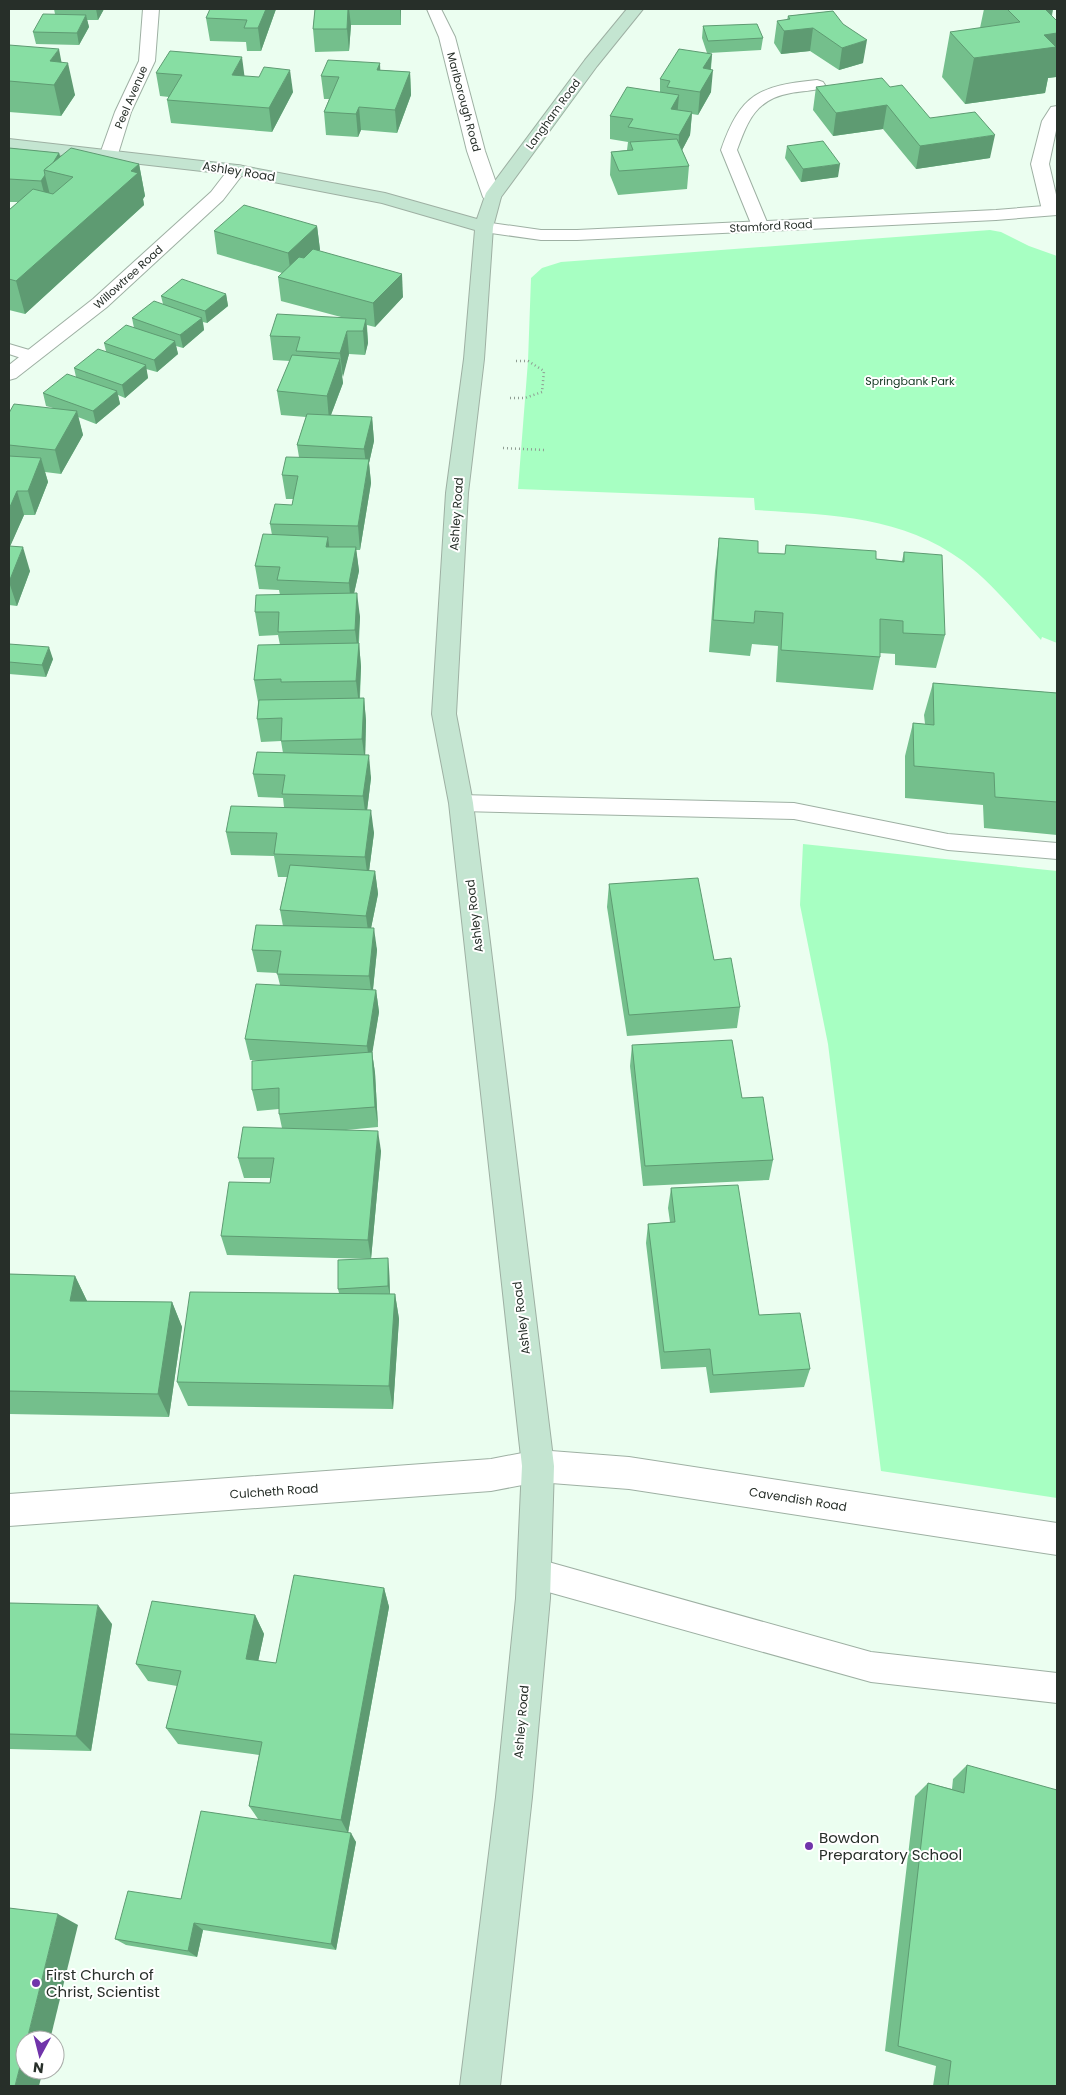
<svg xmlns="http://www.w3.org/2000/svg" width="1066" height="2095" font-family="Poppins,sans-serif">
<rect width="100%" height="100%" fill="#ebfef0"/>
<g fill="#a7ffc2">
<path d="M990 230 1001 232 1029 246 1057 256V643L1042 637 1041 640C1016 613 992 583 963 561 901 515 828 515 755 510L754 498 518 489 528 361 531 278 542 268 561 262Z"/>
<path d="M803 844 1057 871V1498L881 1471 828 1044 800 905Z"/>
</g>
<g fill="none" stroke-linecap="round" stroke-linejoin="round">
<g stroke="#9eb0a3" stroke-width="2">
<g id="service">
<path d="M9 344 36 352 38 356 36 360 30 361 9 354Z"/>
<path d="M461 795 794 803 948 834 1057 843V859L948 850 794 819 461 811 453 809 450 803 453 797Z"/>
<path d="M534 1558 871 1652 1057 1673V1703L871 1682 534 1588 524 1583 519 1573 524 1563Z"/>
</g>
</g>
<g stroke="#9eb0a3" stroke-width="2">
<g id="minor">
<path d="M143 9H159L155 61 131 112 118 154 115 158H103L100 154 115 112 139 61Z"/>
<path d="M427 9H441L455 37 485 151 501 197 498 201 492 202 486 201 483 197 467 151 439 37Z"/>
<path d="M817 80 823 82 825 85 823 88C812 91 802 91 791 93 756 99 748 120 737 150L769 227 766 231 760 232 754 231 721 150C741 93 759 86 817 80Z"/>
<path d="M1057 106V126L1049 164 1057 199V214L1051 215 1045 214 1042 210 1031 164 1042 121 1051 107Z"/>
<path d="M237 165 243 166 246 170 223 200 107 307 16 378 9 380V365L93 299 211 192 231 166Z"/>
<path d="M538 1450 629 1457 1057 1523V1555L629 1489 538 1482 491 1491 9 1526V1494L491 1459Z"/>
</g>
</g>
<g stroke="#9eb0a3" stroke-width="2">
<path id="tertiary" d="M1057 205V215L996 220 577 240H541L484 232 478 231 475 227 478 223 484 222 541 230H577L996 210Z"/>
</g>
<g stroke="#9eb0a3" stroke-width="2">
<path id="secondary" d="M627 9H643L597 66 501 197 493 227 484 359 468 493 456 714 473 803 554 1466 550 1598 532 1797 500 2086H460L496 1797 516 1598 522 1466 449 803 432 714 446 493 464 359 475 230 382 203 237 175 9 149V139L237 165 385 193 477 219 486 193 585 60Z"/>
</g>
<g stroke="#8f9d93" stroke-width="2.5" stroke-dasharray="1 3" stroke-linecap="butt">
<path d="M510 398H525L542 392 544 371 528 361H513"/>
<path d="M503 448 544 450"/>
</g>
<use href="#service" fill="#fff" fill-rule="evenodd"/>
<use href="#minor" fill="#fff" fill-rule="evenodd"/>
<use href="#tertiary" fill="#fff" fill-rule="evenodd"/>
<use href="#secondary" fill="#c4e5d1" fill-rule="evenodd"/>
</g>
<g fill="#74bf8c">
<path d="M54 9H104L98 20H87L89 27 79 45 36 44 33 32 55 14Z"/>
<path d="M276 9 261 51H247L246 42 210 41 206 18Z"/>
<path d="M315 9H401V25H351L349 51 315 52 313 29Z"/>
<path d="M984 9H1053L1052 16 1057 21V74L1056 77 1048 78 1045 93 965 104 942 77 950 32 980 28Z"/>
<path d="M833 11 863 63 839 70 810 51 781 54 774 43 777 21 787 20 788 16Z"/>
<path d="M703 26 763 38 761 50 709 53 712 54 711 69V92L698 115 692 114 690 135 682 150 689 166 687 189 618 195 610 175 611 152 627 150 628 142 610 139V116L660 92V79L707 53 702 38Z"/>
<path d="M9 45 61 62 75 95 61 116 9 112Z"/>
<path d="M380 63V70L410 72 411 95 397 133 361 130 358 137 326 135 324 112 329 99H324L321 76Z"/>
<path d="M156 73 245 76 293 92 272 132 171 123 167 100 169 97 160 96Z"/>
<path d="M816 87H890L930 118 990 158 916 169 883 129 833 136 813 110Z"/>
<path d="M787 146 838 177 801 182 785 158Z"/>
<path d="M9 148 59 153 60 156 139 164 145 196 143 199 144 205 25 314 9 310V210L18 202H9Z"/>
<path d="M317 226 320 250 319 251 403 297 375 327 367 325 368 343 365 355 349 354 342 377 343 383 331 415 372 417 374 441 369 463 371 483 360 550H356L359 571 354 593 360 617 359 643 361 667 360 698H364L366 721 365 755 371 778 367 810 374 833 369 871H375L378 894 371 928 377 950 373 990H376L379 1012 372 1052 375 1073 378 1127 346 1130 381 1151 371 1259 227 1255 221 1236 270 1183V1178H244L238 1158 282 1128 279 1114V1109L257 1111 252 1090 259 1060H250L245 1039 280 985 277 973 257 972 252 950 283 926 280 910 287 877H278L274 856 231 855 226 832 284 807 283 798 258 797 253 774 283 753 281 741 261 742 257 719 258 702 254 680 280 645 278 635 259 636 255 612 280 595 279 590 259 589 255 566 272 535 270 524 292 505 293 499H286L282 475 299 457 297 445 306 417 281 415 277 391 290 361 273 360 270 336 341 317 281 301 278 277 282 273 217 254 214 231Z"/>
<path d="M226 294 228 306 207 323 203 322 204 330 183 348 176 346 178 354 157 372 146 369 148 378 125 398 118 395 120 404 96 424 78 417 83 435 61 474 45 472 48 482 35 515H24L10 546 30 571 17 606 9 605V413L53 408 46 406 43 393 76 377 74 368 106 351 104 343 134 328 132 318 163 304 161 296Z"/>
<path d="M719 538 758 553 785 554 786 545 876 559 902 561 904 552 945 635 936 668 895 665V654L880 653V657L873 690 776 682 778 646 752 644 750 656 709 652 715 571Z"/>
<path d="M9 644 53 659 46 677 9 674Z"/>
<path d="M933 683 1057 693V835L984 828 983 805 905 798V756L913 723 925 724 924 715Z"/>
<path d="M609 884 714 960 740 1007 737 1028 627 1036 607 907Z"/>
<path d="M632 1045 742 1098 773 1160 769 1180 643 1186 630 1066Z"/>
<path d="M671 1188 759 1315 810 1369 804 1387 710 1393 706 1367 661 1369 646 1243 648 1224 670 1222 668 1208Z"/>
<path d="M389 1268 390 1294H395L399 1319 393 1409 188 1406 177 1382 339 1293 338 1289Z"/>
<path d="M9 1274 75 1276 87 1301 172 1302 182 1327 169 1417 9 1414Z"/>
<path d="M384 1588 389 1607 348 1833 356 1842 336 1950 203 1930 197 1957 126 1945 115 1939 181 1899 328 1830 258 1819 249 1806 259 1755 178 1744 166 1728 177 1686 148 1681 136 1664 255 1615 264 1634 258 1661 276 1663Z"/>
<path d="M9 1603 112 1624 91 1751 9 1749Z"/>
<path d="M967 1765 1057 2086H933L936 2066 885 2051 915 1796 928 1783 952 1789 953 1779Z"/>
</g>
<g fill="#5e9b72">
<path d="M96 9H104L98 20Z"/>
<path d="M266 9H276L261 51 258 28Z"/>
<path d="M348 9H349L351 25 349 51 347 29Z"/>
<path d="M400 9H401V25Z"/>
<path d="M1034 9H1053L1047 34 1057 33V74L1056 77 1048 78 1045 93 965 104 974 58 1033 50Z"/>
<path d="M86 15 89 27 79 45 77 33Z"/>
<path d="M813 28 810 51 781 54 784 31Z"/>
<path d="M867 40 863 63 839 70 842 48Z"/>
<path d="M59 49 63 70 68 63 75 95 61 116 54 85 50 61Z"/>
<path d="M712 54 710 74 713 70 711 92 698 115 700 92 703 68Z"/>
<path d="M242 57 245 80 232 75Z"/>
<path d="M380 63 381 86 377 70Z"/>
<path d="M290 70 293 92 272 132 269 108Z"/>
<path d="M410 72 411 95 397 133 395 110Z"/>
<path d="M679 95 677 118 671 109Z"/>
<path d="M887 105 883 129 833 136 836 113Z"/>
<path d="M359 107 361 130 358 137 356 114Z"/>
<path d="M692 112 690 135 678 158 679 135Z"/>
<path d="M995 135 990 158 916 169 920 146Z"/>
<path d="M59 153 65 175 47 171Z"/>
<path d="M139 164 145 196 143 199 144 205 25 314 16 281Z"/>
<path d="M840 164 838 177 801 182 803 169Z"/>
<path d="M45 175 51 199 47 205 41 181Z"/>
<path d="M317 226 320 250 291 276 288 253Z"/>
<path d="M402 274 403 297 375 327 373 303Z"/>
<path d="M226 294 228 306 207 323 205 311Z"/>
<path d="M202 318 204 330 183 348 180 335Z"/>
<path d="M366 319 368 343 365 355 363 331Z"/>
<path d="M347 331 349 354 343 377 340 353Z"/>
<path d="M175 341 178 354 157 372 154 360Z"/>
<path d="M340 359 343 383 329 420 327 396Z"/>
<path d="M146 365 148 378 125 398 122 385Z"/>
<path d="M117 391 120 404 96 424 93 411Z"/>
<path d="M77 411 83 435 61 474 55 450Z"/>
<path d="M372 417 374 441 369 463 371 483 360 550 358 526 367 472 364 449Z"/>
<path d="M41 458 48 482 35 515 28 491Z"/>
<path d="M17 491 24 515 9 549V509Z"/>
<path d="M328 537 331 561 326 547Z"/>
<path d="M23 547 30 571 17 606 9 582Z"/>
<path d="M356 547 359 571 351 607 349 583Z"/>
<path d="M357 593 360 617 358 645 359 643 361 667 359 705 356 681 358 653 355 630Z"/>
<path d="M49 647 53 659 46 677 42 665Z"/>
<path d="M364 698 366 721 365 762 362 739Z"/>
<path d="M369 755 371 778 366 819 363 796Z"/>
<path d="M371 810 374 833 368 879 365 857Z"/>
<path d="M375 871 378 894 369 938 366 916Z"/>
<path d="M374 928 377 950 372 998 369 976Z"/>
<path d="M376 990 379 1012 370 1067 367 1046Z"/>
<path d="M372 1052 375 1073 378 1127 375 1107Z"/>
<path d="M378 1131 381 1151 371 1259 368 1240Z"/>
<path d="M388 1258 389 1268 390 1296 388 1286Z"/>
<path d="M75 1276 87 1301H70Z"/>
<path d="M395 1294 399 1319 393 1409 389 1386Z"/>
<path d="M172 1302 182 1327 169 1417 158 1394Z"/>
<path d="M384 1588 389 1607 348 1833 341 1820Z"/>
<path d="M98 1605 112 1624 91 1751 76 1736Z"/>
<path d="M255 1615 264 1634 255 1676 246 1659Z"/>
<path d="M351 1833 356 1842 336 1950 331 1944Z"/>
<path d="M58 1914 78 1925 50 2040H27Z"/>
<path d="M194 1923 203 1930 197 1957 188 1951Z"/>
<path d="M25 2047V2070H43L39 2086H15Z"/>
</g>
<g fill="#87dea3" stroke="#5e9b72">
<path d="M210 9H266L258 28H244L247 20 206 18Z"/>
<path d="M315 9H348L347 29H313Z"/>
<path d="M1007 9H1045L1057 21V33L1044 35 1056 47 974 58 950 32 1020 22Z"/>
<path d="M833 11 843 24 867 40 842 48 813 28 784 31 777 21 790 19 788 16Z"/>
<path d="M43 14 86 15 77 33 33 32Z"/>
<path d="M757 24 763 38 708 41 703 26Z"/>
<path d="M9 45 59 49 50 61 68 63 54 85 9 81Z"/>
<path d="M679 49 712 54 703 68 713 70 700 92 667 87 670 81 660 79Z"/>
<path d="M170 51 242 57 232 75 259 77 264 67 290 70 269 108 167 100 182 75 156 73Z"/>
<path d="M328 60 380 63 377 70 410 72 395 110 359 107 356 114 324 112 339 77 321 76Z"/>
<path d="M882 78 890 87 902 85 930 118 975 112 995 135 920 146 887 105 836 113 816 87Z"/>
<path d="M627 87 679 95 671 109 692 112 679 135 628 127 633 119 610 116Z"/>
<path d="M677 139 689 166 619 171 611 152 633 150 630 142Z"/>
<path d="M823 141 840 164 803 169 787 146Z"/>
<path d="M9 148 59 153 53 163 44 170 45 175 41 181 9 179Z"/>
<path d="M71 148 139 164 131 171 138 173 16 281 9 279V210L33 189 53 194 73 177 44 170Z"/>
<path d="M244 205 317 226 288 253 214 231Z"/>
<path d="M313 249 402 274 373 303 278 277 299 257 304 258Z"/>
<path d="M182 279 226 294 205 311 161 296Z"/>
<path d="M154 301 202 318 180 335 132 318Z"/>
<path d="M277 314 366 319 363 331H347L340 353 296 351 300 337 270 336Z"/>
<path d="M126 325 175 341 154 360 104 343Z"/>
<path d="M98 349 146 365 122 385 74 368Z"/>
<path d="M292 355 340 359 327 396 277 391Z"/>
<path d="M67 374 117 391 93 411 43 393Z"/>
<path d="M14 404 77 411 55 450 9 445V413Z"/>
<path d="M307 414 372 417 364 449 297 445Z"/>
<path d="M9 456 41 458 28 491H17L9 509Z"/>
<path d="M286 457 369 459 358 526 270 524 275 504 292 505 298 476 282 475Z"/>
<path d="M263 534 328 537 326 547H356L349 583 277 580 280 567 255 566Z"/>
<path d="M719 538 758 541V553L785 554 786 545 876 551V559L904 562V552L942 555 945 635 903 633V621L880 619V657L781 650 783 613 755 611 754 623 713 620Z"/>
<path d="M9 546 23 547 9 582Z"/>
<path d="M357 593 355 630 278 632 279 612H255L256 595Z"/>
<path d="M359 643 356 681 281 682V679L254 680 258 645Z"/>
<path d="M9 644 49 647 42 665 9 662Z"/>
<path d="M933 683 1057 693V802L995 797 994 773 914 766 913 723 934 725Z"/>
<path d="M364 698 362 739 281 741 282 718 257 719 259 700Z"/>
<path d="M257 752 369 755 363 796 282 794 285 775 253 774Z"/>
<path d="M231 806 371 810 365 857 274 854 277 833 226 832Z"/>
<path d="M290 865 375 871 366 916 280 910Z"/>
<path d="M698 878 714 960 731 958 740 1007 629 1015 609 884Z"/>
<path d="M256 925 374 928 369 976 277 974 281 951 252 950Z"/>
<path d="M256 984 376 990 367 1046 245 1039Z"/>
<path d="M732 1040 742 1098 763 1097 773 1160 645 1166 632 1045Z"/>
<path d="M372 1052 375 1107 279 1114V1088L252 1090V1061Z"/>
<path d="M243 1127 378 1131 368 1240 221 1236 229 1182 270 1183 274 1158H238Z"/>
<path d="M738 1185 759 1315 800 1313 810 1369 713 1375 710 1349 664 1352 648 1224 675 1222 671 1188Z"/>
<path d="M388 1258V1286L338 1289V1260Z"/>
<path d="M9 1274 75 1276 70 1301 172 1302 158 1394 9 1391Z"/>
<path d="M190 1292 395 1294 389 1386 177 1382Z"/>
<path d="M294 1575 384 1588 341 1820 249 1806 262 1742 166 1728 181 1671 136 1664 152 1601 255 1615 246 1659 276 1663Z"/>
<path d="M9 1603 98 1605 76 1736 9 1734Z"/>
<path d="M967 1765 1057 1790V2086H948L951 2061 898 2046 928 1783 964 1793Z"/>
<path d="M201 1811 351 1833 331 1944 194 1923 188 1951 115 1939 128 1891 181 1899Z"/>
<path d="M9 1908 58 1914 27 2040H25V2047L15 2086H9Z"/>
</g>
<g fill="#7034aa" stroke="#fff" stroke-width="2">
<circle cx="809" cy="1846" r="5"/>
<circle cx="36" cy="1983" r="5"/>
</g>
<g text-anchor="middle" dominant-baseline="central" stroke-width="4" stroke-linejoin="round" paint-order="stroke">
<g font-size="11" fill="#272f29" stroke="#fff">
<text transform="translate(131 97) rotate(-67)">Peel Avenue</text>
<text transform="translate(464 102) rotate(75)">Marlborough Road</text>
<text transform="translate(553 114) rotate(-54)">Langham Road</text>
<text transform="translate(771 226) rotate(-3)">Stamford Road</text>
<text transform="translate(128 277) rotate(-42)">Willowtree Road</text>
</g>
<g font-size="11" fill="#11361f" stroke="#fff">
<text x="910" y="381">Springbank Park</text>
</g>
<g font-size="12" fill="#272f29" stroke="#fff">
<text transform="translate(239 171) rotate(9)">Ashley Road</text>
<text transform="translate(456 514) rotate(-86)">Ashley Road</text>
<text transform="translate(474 916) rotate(-97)">Ashley Road</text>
<text transform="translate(521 1318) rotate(-97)">Ashley Road</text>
<text transform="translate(274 1491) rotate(-4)">Culcheth Road</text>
<text transform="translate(798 1499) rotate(9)">Cavendish Road</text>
<text transform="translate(521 1722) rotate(-85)">Ashley Road</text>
</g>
<g font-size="15" fill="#272f29" stroke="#fff" text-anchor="start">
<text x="819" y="1837">Bowdon<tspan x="819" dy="17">Preparatory School</tspan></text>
<text x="46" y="1974">First Church of<tspan x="46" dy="17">Christ, Scientist</tspan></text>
</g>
</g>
<rect width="1066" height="2095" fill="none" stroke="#272f29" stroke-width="20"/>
<g transform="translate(40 2055) rotate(187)"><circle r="24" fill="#ffffff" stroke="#a9aca9"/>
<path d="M0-4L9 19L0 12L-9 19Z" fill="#7034aa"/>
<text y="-8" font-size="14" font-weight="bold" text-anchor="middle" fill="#272f29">N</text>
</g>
</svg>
